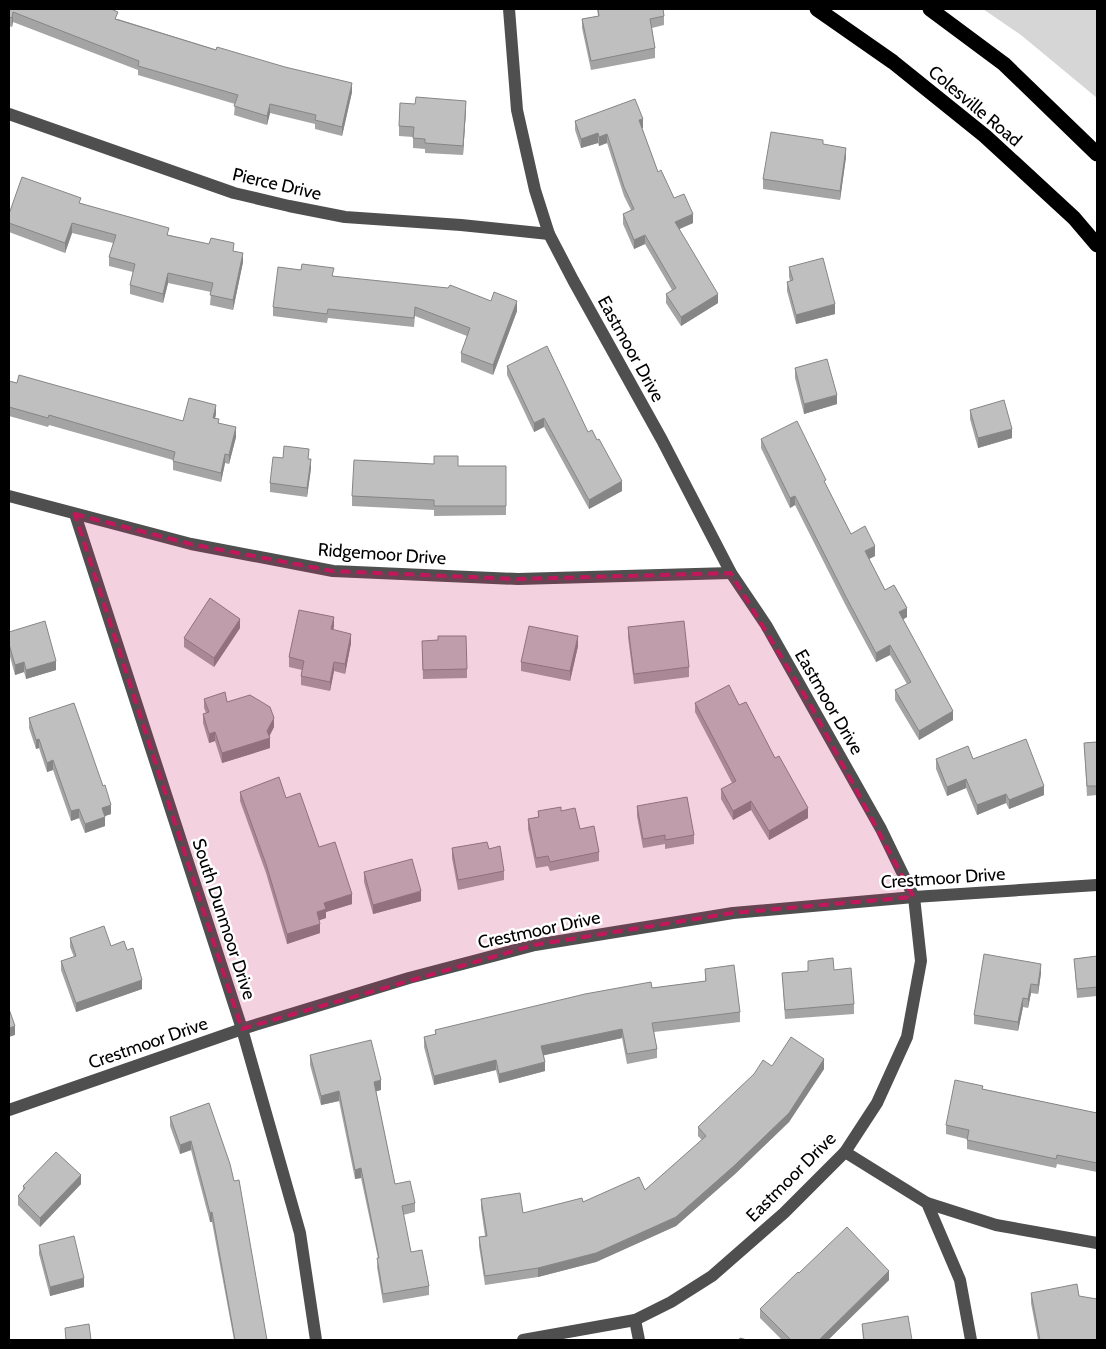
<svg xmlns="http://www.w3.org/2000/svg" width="1106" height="1349" font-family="Cabin,sans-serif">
<rect width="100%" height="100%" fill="#fff"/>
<path fill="#d6d6d6" d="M983 9H1097V98L1021 35Z"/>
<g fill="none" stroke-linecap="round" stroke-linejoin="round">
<g stroke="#4f4f4f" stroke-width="12">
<path d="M509 9 517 110 535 190 549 234 573 280 662 440 731 573 766 625 881 829 914 897 921 961 907 1037 877 1103 845 1152 784 1213 712 1276 671 1302 635 1320 523 1340"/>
<path d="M9 114 234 193 289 206 345 217 461 225 549 234"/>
<path d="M9 496 191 544 333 571 518 579 731 573"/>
<path d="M75 514 242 1029 300 1233 316 1340"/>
<path d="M9 1110 242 1029 409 978 535 945 733 913 914 897 1097 885"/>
<path d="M845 1152 927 1203 960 1280 971 1340"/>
<path d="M927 1203 996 1225 1097 1243"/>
<path d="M635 1320 639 1340"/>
</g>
<g stroke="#000" stroke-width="15">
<path d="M817 9 893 62 985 136 1074 218 1097 245"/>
<path d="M930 9 1004 64 1097 154"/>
</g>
</g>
<g fill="#a4a4a4">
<path d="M9 9 118 19 352 92 342 136 315 129V124L270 113 267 125 234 115 235 104 138 75V70L13 22 12 27 9 26Z"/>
<path d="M597 9H663L664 16V25L652 28 655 48V58L591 70 582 28V19L598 16Z"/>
<path d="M466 110 463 155 425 153V149L413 148V137L399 136V126Z"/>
<path d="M575 121 643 128H642L658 172 674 198 693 223 679 229 718 303 681 326 666 303V294L672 290 645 244 634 249 623 224V214L631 210 624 196 607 143 599 146 598 143 581 148 575 130Z"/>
<path d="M823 145 846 157 840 200 763 189V179Z"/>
<path d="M81 203 169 235 234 251 243 262 233 310 210 305 211 292 168 283 163 303 130 294V285L133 272 109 266V257L113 243 72 233 65 253 9 232V214Z"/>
<path d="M789 267 835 314 796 324 787 291V282L790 281 789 277Z"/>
<path d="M334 276 517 311 493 375 461 362V353L467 336 415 316 414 327 328 318 327 323 273 316V307Z"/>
<path d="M507 366 588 432 622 491 589 509 544 427 534 432 507 375Z"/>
<path d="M795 368 837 404 804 414 795 378Z"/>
<path d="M9 381 183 421 216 414 215 418 219 423 236 437 229 464 225 463 221 482 173 470V460L49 425 48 427 9 416Z"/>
<path d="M970 410 1012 438 978 448 970 419Z"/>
<path d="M761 439 826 485 851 534 875 556 869 559 885 590 907 617 903 619 953 720 919 740 895 700V690L907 684 890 655 876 662 846 606 795 505 790 508 761 448Z"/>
<path d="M283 458 309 459 311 468 307 497 270 492V483Z"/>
<path d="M458 466H506V515L434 516V510L352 506V496Z"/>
<path d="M334 626 333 630 351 643 345 674 334 671 330 691 301 685V676L302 670 289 667V657Z"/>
<path d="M628 627 689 667V677L634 684 628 637Z"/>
<path d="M240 628 214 667 184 647V638Z"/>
<path d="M9 632 56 670 26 679 24 672 15 675 9 653Z"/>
<path d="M438 640 467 669V678L423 679 422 650Z"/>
<path d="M578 646 570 681 521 671V662Z"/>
<path d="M204 699 227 702 274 727 269 736 270 748 222 763 215 741 209 743 203 723V714L206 713 204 708Z"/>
<path d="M695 703 739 705 775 758 808 818 769 840 751 810 733 820 721 799V789L732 783 695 712Z"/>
<path d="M29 718 111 814 105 816V826L85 833 79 818 71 821 53 770 47 772 39 748 36 749 29 728Z"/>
<path d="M1097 742V795L1087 796 1084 743Z"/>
<path d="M936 759H973L1044 795 1009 809 1006 803 977 815 966 788 947 796 936 769Z"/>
<path d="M240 792 286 798 319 847 352 904 326 912V918L319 920 320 933 287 944 266 873 240 801Z"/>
<path d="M637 806 694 835V844L665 849V844L643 848 637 816Z"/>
<path d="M538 811H561L580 829 599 852V861L550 871 548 866 536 868 528 829V819L538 817Z"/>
<path d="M452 848 489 849 504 871V880L458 890 452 858Z"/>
<path d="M364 872 421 901 373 914 364 882Z"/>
<path d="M70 938 111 946 127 950 142 989 76 1012 61 970V961L74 957 70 947Z"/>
<path d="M1097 956V996L1077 998 1074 959Z"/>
<path d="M808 961 834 970 854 1004V1014L785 1019 782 973 808 971Z"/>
<path d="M705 969 740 1012V1022L654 1032 657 1049V1058L627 1064 622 1038 544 1055 545 1071 499 1083 496 1070 434 1085 424 1047V1037L435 1035V1030L652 988 705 981Z"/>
<path d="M1041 973 1038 994 1031 993 1028 1008 1023 1007 1018 1031 974 1024V1015Z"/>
<path d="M310 1055 381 1090 376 1091 395 1184 415 1203V1212L403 1215 411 1252 429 1286V1295L383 1303 377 1267 378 1258 361 1178 355 1179 339 1101 321 1105 310 1065Z"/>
<path d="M772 1066 824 1069 789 1122 735 1174 676 1226 596 1262 538 1277 485 1285 479 1246V1237L485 1236 481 1208V1199L523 1213 645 1190 702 1140 698 1136V1127Z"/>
<path d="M983 1089 1097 1113V1172L1057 1164 1056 1168 967 1149V1139L946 1134V1125Z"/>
<path d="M209 1103 267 1340H234L212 1222H210L191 1150 180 1154 170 1126V1117Z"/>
<path d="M81 1184 40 1227 18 1205V1196L23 1190V1186Z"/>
<path d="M39 1245 84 1287 50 1296 39 1254Z"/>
<path d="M799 1273 889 1280 828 1340H782L760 1318V1309Z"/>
<path d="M1031 1293 1079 1296 1097 1340H1038L1031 1303Z"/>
<path d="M862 1324 912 1340H863Z"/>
</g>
<g fill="#868686">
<path d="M13 12V22L12 27V18Z"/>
<path d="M352 83V92L342 136V127Z"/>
<path d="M466 101V110L463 155V146Z"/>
<path d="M270 104V113L267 125V116Z"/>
<path d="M643 119V128L639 129V120Z"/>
<path d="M598 133V143L581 148V139Z"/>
<path d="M607 134V143L599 146V137Z"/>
<path d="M846 148V157L840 200V191Z"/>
<path d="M693 214V223L675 231V222Z"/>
<path d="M72 223V233L65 253V243Z"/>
<path d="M645 235V244L634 249V240Z"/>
<path d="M243 253V262L233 310V300Z"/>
<path d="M168 273V283L163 303V294Z"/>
<path d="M718 294V303L681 326V317Z"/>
<path d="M517 301V311L493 375V365Z"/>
<path d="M835 304V314L796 324V315Z"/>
<path d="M837 395V404L804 414V404Z"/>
<path d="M216 405V414L213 427V418Z"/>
<path d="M544 418V427L534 432V423Z"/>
<path d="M236 427V437L229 464V455Z"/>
<path d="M1012 429V438L978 448V438Z"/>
<path d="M225 454V463L221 482V473Z"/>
<path d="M311 459V468L307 497V488Z"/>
<path d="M622 481V491L589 509V500Z"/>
<path d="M795 496V505L790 508V498Z"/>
<path d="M875 546V556L865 561V551Z"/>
<path d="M907 608V617L899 622V612Z"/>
<path d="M334 617V626L331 639V629Z"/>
<path d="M240 619V628L214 667V658Z"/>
<path d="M351 634V643L345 674V664Z"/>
<path d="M578 636V646L570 681V671Z"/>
<path d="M890 645V655L876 662V653Z"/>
<path d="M56 661V670L26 679V670Z"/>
<path d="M24 662V672L15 675V665Z"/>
<path d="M334 662V671L330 691V682Z"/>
<path d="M953 711V720L919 740V731Z"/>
<path d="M274 718V727L268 739 270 738V748L222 763V753L267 731Z"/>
<path d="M215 732V741L209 743V734Z"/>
<path d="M39 739V748L36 749V740Z"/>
<path d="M53 760V770L47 772V763Z"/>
<path d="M966 779V788L947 796V787Z"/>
<path d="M1044 786V795L1009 809V800Z"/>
<path d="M1006 794V803L977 815V805Z"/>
<path d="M751 801V810L733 820V811Z"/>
<path d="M111 805V814L102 817V808Z"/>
<path d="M808 808V818L769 840V831Z"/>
<path d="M79 809V818L71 821V811Z"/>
<path d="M105 817V826L85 833V824Z"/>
<path d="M421 891V901L373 914V905Z"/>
<path d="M352 894V904L326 912V918L317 921V912L324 903Z"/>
<path d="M320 924V933L287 944V934Z"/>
<path d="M1041 964V973L1038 994V985Z"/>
<path d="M142 980V989L76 1012V1003Z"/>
<path d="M1031 984V993L1028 1008V999Z"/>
<path d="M1023 998V1007L1018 1031V1022Z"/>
<path d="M15 1026V1035L9 1037V1028Z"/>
<path d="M622 1029V1038L541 1056V1046Z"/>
<path d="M824 1059V1069L789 1122 735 1174 676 1226 596 1262 538 1277V1268Z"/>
<path d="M496 1060V1070L434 1085V1076Z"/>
<path d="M545 1062V1071L499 1083V1074Z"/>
<path d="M381 1080V1090L374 1092V1082Z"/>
<path d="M339 1091V1101L321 1105V1096Z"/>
<path d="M191 1141V1150L180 1154V1145Z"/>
<path d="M361 1168V1178L355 1179V1170Z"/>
<path d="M81 1175V1184L40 1227V1218Z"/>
<path d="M212 1212V1222H210V1213Z"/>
<path d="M889 1271V1280L828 1340H819Z"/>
<path d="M84 1278V1287L50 1296V1287Z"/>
</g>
<g fill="#bfbfbf" stroke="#868686">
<path d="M9 9H111L118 12 115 19 216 50 217 47 285 67 352 83 342 127 315 120 316 115 270 104 267 116 234 106 238 95 138 66 139 61 13 12 12 18 9 17Z"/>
<path d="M598 9H663L664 16 650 19 655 48 591 61 582 19 599 16Z"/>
<path d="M416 97 466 101 463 146 425 143V139L413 138 414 127 399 126 400 103 415 104Z"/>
<path d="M635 99 643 119 639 120 658 172 661 170 674 198 684 194 693 214 675 222 718 294 681 317 666 294 676 288 645 235 634 240 623 214 634 209 624 187 607 134 599 137 598 133 581 139 575 121Z"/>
<path d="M771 132 823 140V144L846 148 840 191 763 179Z"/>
<path d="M22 177 81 198 79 203 169 228 167 235 209 244 211 238 234 243 233 251 243 253 233 300 210 295 213 283 168 273 163 294 130 285 135 264 109 257 116 235 72 223 65 243 9 223V214Z"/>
<path d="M823 258 835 304 796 315 787 282 793 280 789 267Z"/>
<path d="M302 264 334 268 332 276 448 288 450 285 491 301 494 292 517 301 493 365 461 353 470 328 415 307 414 318 328 309 327 314 273 307 278 267 301 270Z"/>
<path d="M547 346 588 432 592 430 597 440 599 439 622 481 589 500 544 418 534 423 507 366Z"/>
<path d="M827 359 837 395 804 404 795 368Z"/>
<path d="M19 375 183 421 189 398 216 405 213 418 219 419 218 423 236 427 229 455 225 454 221 473 173 461 175 452 49 415 48 418 9 407V381L17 383Z"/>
<path d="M1004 400 1012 429 978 438 970 410Z"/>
<path d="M797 421 826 480 824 481 851 534 865 526 875 546 865 551 885 590 894 585 907 608 899 612 953 711 919 731 895 690 911 682 890 645 876 653 846 597 795 496 790 498 761 439Z"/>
<path d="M284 446 309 449 308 459H311L307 488 270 483 273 457 283 458Z"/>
<path d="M434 456H458V466H506V506H434V500L352 496 354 460 434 464Z"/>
<path d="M210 598 240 619 214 658 184 638Z"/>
<path d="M299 610 334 617 331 629 351 634 345 664 334 662 330 682 301 676 304 661 289 657Z"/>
<path d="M45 621 56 661 26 670 24 662 15 665 9 644V632Z"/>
<path d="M684 621 689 667 634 674 628 627Z"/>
<path d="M529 626 578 636 570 671 521 662Z"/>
<path d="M438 636H466L467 669 423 670 422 641 438 640Z"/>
<path d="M729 685 739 705 746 702 775 758 779 756 808 808 769 831 751 801 733 811 721 789 736 781 695 703Z"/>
<path d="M225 692 227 702 250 695 270 707 274 718 267 731 270 738 222 753 215 732 209 734 203 714 209 712 204 699Z"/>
<path d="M74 703 103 786 105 785 111 805 102 808 105 817 85 824 79 809 71 811 53 760 47 763 39 739 36 740 29 718Z"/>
<path d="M1026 739 1044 786 1009 800 1006 794 977 805 966 779 947 787 936 759 968 746 973 759Z"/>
<path d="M1097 742V786H1087L1084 743Z"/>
<path d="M279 777 286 798 300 793 319 847 335 842 352 894 324 903 326 909 317 912 320 924 287 934 266 864 240 792Z"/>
<path d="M687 797 694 835 665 840V835L643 839 637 806Z"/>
<path d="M561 807V811L575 808 580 829 594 826 599 852 550 862 548 856 536 858 528 819 539 817 538 811Z"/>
<path d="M487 842 489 849 500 846 504 871 458 880 452 848Z"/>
<path d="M412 859 421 891 373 905 364 872Z"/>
<path d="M104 926 111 946 124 941 127 950 133 948 142 980 76 1003 61 961 76 956 70 938Z"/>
<path d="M984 954 1041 964 1038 985 1031 984 1028 999 1023 998 1018 1022 974 1015Z"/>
<path d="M1097 956V987L1077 989 1074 959Z"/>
<path d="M833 958 834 970 851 968 854 1004 785 1010 782 973 808 971V961Z"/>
<path d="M734 965 740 1012 652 1023 657 1049 627 1054 622 1029 541 1046 545 1062 499 1074 496 1060 434 1076 424 1037 436 1034 435 1030 585 994 651 982 652 988 706 981 705 969Z"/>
<path d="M9 1009 15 1026 9 1028Z"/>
<path d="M791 1037 824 1059 789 1113 735 1165 676 1217 596 1253 538 1268 485 1276 479 1237 487 1236 481 1199 520 1193 523 1213 582 1198 583 1202 639 1177 645 1190 706 1136 698 1127 754 1074 763 1060 772 1066Z"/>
<path d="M371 1040 381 1080 374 1082 395 1184 410 1181 415 1203 402 1206 411 1252 422 1250 429 1286 383 1294 377 1258H379L361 1168 355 1170 339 1091 321 1096 310 1055Z"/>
<path d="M955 1080 983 1086 982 1089 1097 1113V1163L1057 1155 1056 1159 967 1140 969 1130 946 1125Z"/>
<path d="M209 1103 230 1164 234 1181 239 1180 267 1340H235L212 1212 210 1213 191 1141 180 1145 170 1117Z"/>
<path d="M56 1152 81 1175 40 1218 18 1196 25 1188 23 1186Z"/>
<path d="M847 1227 889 1271 819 1340H791L760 1309 798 1272 799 1273Z"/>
<path d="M74 1236 84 1278 50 1287 39 1245Z"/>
<path d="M1077 1284 1079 1296 1097 1299V1340H1040L1031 1293Z"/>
<path d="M908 1316 912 1340H864L862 1324Z"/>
<path d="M89 1324 91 1340H66L65 1328Z"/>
<path d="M740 1338 747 1340H739Z"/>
</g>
<path fill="#c2185b" fill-opacity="0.2" stroke="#c2185b" stroke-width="4" stroke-dasharray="10 6" stroke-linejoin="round" d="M75 514 191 544 333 571 518 579 731 573 812 707 914 897 733 913 535 945 242 1029Z"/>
<g text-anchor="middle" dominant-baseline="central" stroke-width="5" stroke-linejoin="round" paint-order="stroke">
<g font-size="18" fill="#000" stroke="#fff">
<text transform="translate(975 106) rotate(40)">Colesville Road</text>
<text transform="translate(277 184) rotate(13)">Pierce Drive</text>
<text transform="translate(631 349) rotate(61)">Eastmoor Drive</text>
<text transform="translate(382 554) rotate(4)">Ridgemoor Drive</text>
<text transform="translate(829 702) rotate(60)">Eastmoor Drive</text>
<text transform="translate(943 878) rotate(-4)">Crestmoor Drive</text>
<text transform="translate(224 919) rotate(72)">South Dunmoor Drive</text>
<text transform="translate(539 930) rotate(-12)">Crestmoor Drive</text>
<text transform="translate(148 1043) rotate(-19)">Crestmoor Drive</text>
<text transform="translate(791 1177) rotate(-45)">Eastmoor Drive</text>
</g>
</g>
<rect width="1106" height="1349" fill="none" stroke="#000000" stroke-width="20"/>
</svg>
